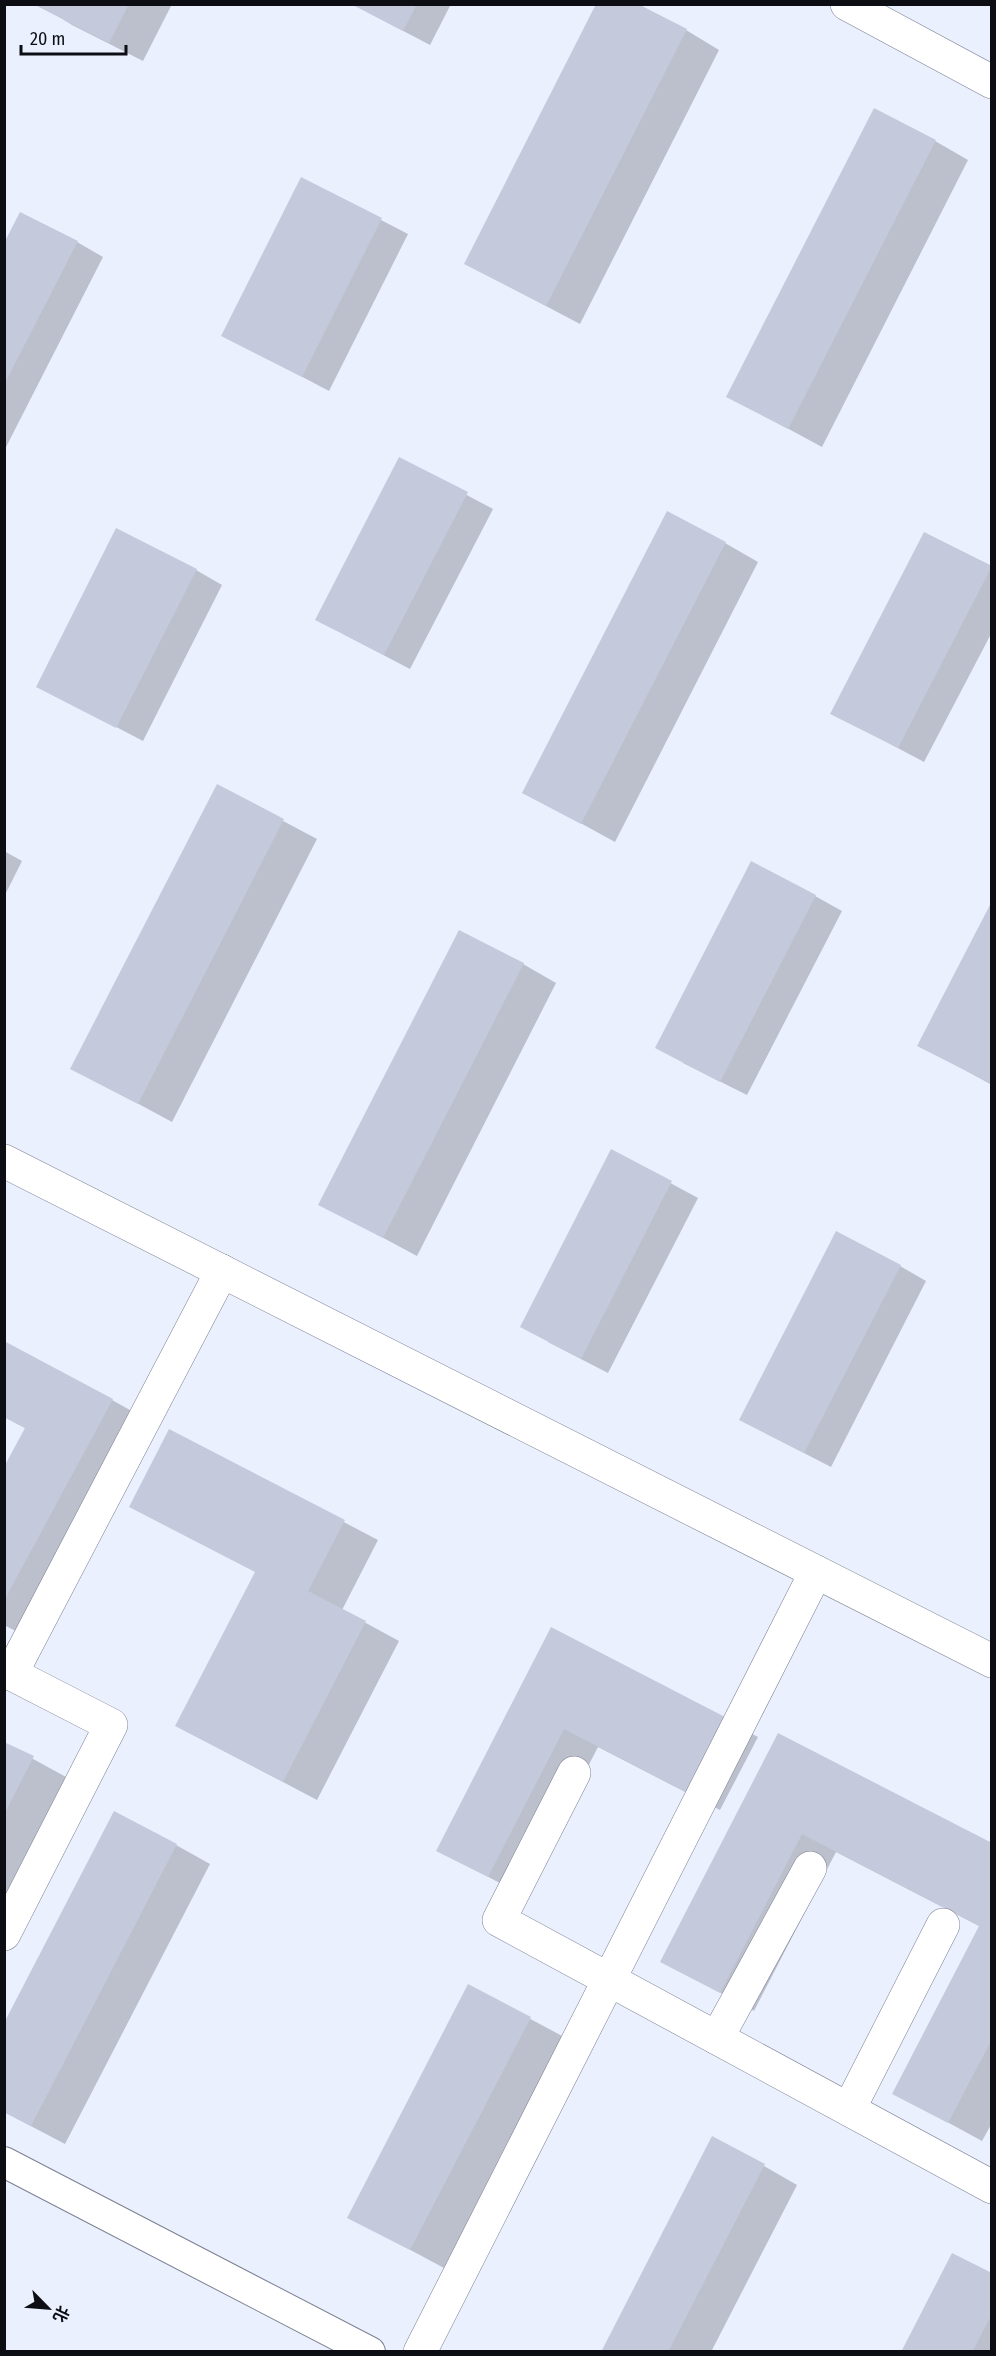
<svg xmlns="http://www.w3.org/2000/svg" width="996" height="2356" font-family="'Fira Sans Condensed','Noto Sans SC',sans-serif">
<rect width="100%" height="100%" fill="#ebf0ff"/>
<g fill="#0003">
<path d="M39 4H172L143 61 72 25Z"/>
<path d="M352 4H451L430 45Z"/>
<path d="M686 30 719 50 580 324 466 264Z"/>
<path d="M935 141 968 160 822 447 728 396Z"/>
<path d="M302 179 408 234 329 391 223 335Z"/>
<path d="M77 242 103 257 4 451V246Z"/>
<path d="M399 459 493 509 410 669 343 634Z"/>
<path d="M925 534 992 568V632L924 762 832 713Z"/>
<path d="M725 543 758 562 615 842 524 792Z"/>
<path d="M196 570 222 585 143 741 38 686Z"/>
<path d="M217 786 317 839 172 1122 72 1068Z"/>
<path d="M4 851 22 861 4 897Z"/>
<path d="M815 896 842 911 747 1095 683 1063Z"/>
<path d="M992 904V1085L919 1045Z"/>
<path d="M523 964 556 983 417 1256 320 1204Z"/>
<path d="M611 1151 698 1198 608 1373 548 1342Z"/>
<path d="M900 1266 926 1281 831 1467 767 1434Z"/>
<path d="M112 1400 146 1419 29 1638 4 1625V1470L27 1429 4 1417Z"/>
<path d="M170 1431 378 1540 342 1610 399 1641 317 1800 177 1726 256 1573Z"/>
<path d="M552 1629 758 1737 720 1810 598 1747 522 1895 438 1850Z"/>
<path d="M779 1735 992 1845V2123L982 2141 894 2093 981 1927 836 1852 754 2011 662 1961Z"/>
<path d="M4 1743 66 1777 4 1902Z"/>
<path d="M176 1845 210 1864 65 2144 4 2112Z"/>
<path d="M469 1986 564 2037 444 2268 349 2217Z"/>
<path d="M764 2166 797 2185 711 2352H603Z"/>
<path d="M992 2275V2352H903Z"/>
</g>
<g fill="#c4cadc">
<path d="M38 4H129L109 43 37 6Z"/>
<path d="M351 4H417L403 31Z"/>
<path d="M596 4H638L687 29 546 306 464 264Z"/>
<path d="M874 108 936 140 788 429 726 397Z"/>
<path d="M301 177 382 218 302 377 221 336Z"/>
<path d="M20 212 78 241 4 385V243Z"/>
<path d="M399 457 468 492 384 655 315 620Z"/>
<path d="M667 511 726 542 581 824 522 793Z"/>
<path d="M116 528 197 569 116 728 36 687Z"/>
<path d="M924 532 992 566 898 748 830 714Z"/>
<path d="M217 784 284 819 138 1104 70 1069Z"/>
<path d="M751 861 816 895 720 1082 655 1048Z"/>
<path d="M992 901V1080L990 1083 917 1046Z"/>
<path d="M459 930 524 963 383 1238 318 1205Z"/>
<path d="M611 1149 672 1181 581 1359 520 1327Z"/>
<path d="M836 1231 901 1265 804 1453 739 1420Z"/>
<path d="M4 1341 113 1399 4 1601V1467L25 1428 4 1417Z"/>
<path d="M169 1429 345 1520 308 1591 366 1621 283 1782 175 1726 255 1572 129 1507Z"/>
<path d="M551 1627 725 1717 686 1792 564 1729 488 1877 436 1851Z"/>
<path d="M778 1733 992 1843V2039L948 2123 892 2094 979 1926 802 1834 720 1993 660 1962Z"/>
<path d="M4 1742 34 1756 4 1815Z"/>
<path d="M114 1811 177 1844 31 2126 4 2112V2023Z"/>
<path d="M468 1984 531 2017 410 2250 347 2218Z"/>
<path d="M712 2136 765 2164 668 2352H601Z"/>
<path d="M952 2253 992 2273V2314L972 2352H901Z"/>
</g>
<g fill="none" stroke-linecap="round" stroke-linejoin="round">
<g stroke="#7c8191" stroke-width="32">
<path id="pedestrian" d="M4 2162 370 2352"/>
</g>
<g stroke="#7c8191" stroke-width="34">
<g id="minor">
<path d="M4 1670 111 1725 4 1934"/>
<path d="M11 1674 222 1271"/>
<path d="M574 1773 499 1920 992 2187"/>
<path d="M717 2038 810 1868"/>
<path d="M849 2109 943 1925"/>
<path d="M420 2352 816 1572"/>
</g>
</g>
<g stroke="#7c8191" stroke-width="34">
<g id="tertiary">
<path d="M847 4 992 82"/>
<path d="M4 1161 992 1661"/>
</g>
</g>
<use href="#pedestrian" stroke="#fff" stroke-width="30"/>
<use href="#minor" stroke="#fff" stroke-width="33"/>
<use href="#tertiary" stroke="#fff" stroke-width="33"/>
</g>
<rect width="996" height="2356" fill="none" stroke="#0c0e14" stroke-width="12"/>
<g transform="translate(48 2308) rotate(115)" stroke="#ebf0ff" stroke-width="4.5" paint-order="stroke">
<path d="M0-4.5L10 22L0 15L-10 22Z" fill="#0c0e14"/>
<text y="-9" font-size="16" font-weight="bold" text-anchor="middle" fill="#0c0e14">北</text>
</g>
<path d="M21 45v9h105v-9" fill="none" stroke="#0c0e14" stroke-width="3"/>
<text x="30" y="45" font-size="18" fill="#0c0e14" stroke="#ebf0ff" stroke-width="4.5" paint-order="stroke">20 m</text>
</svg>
